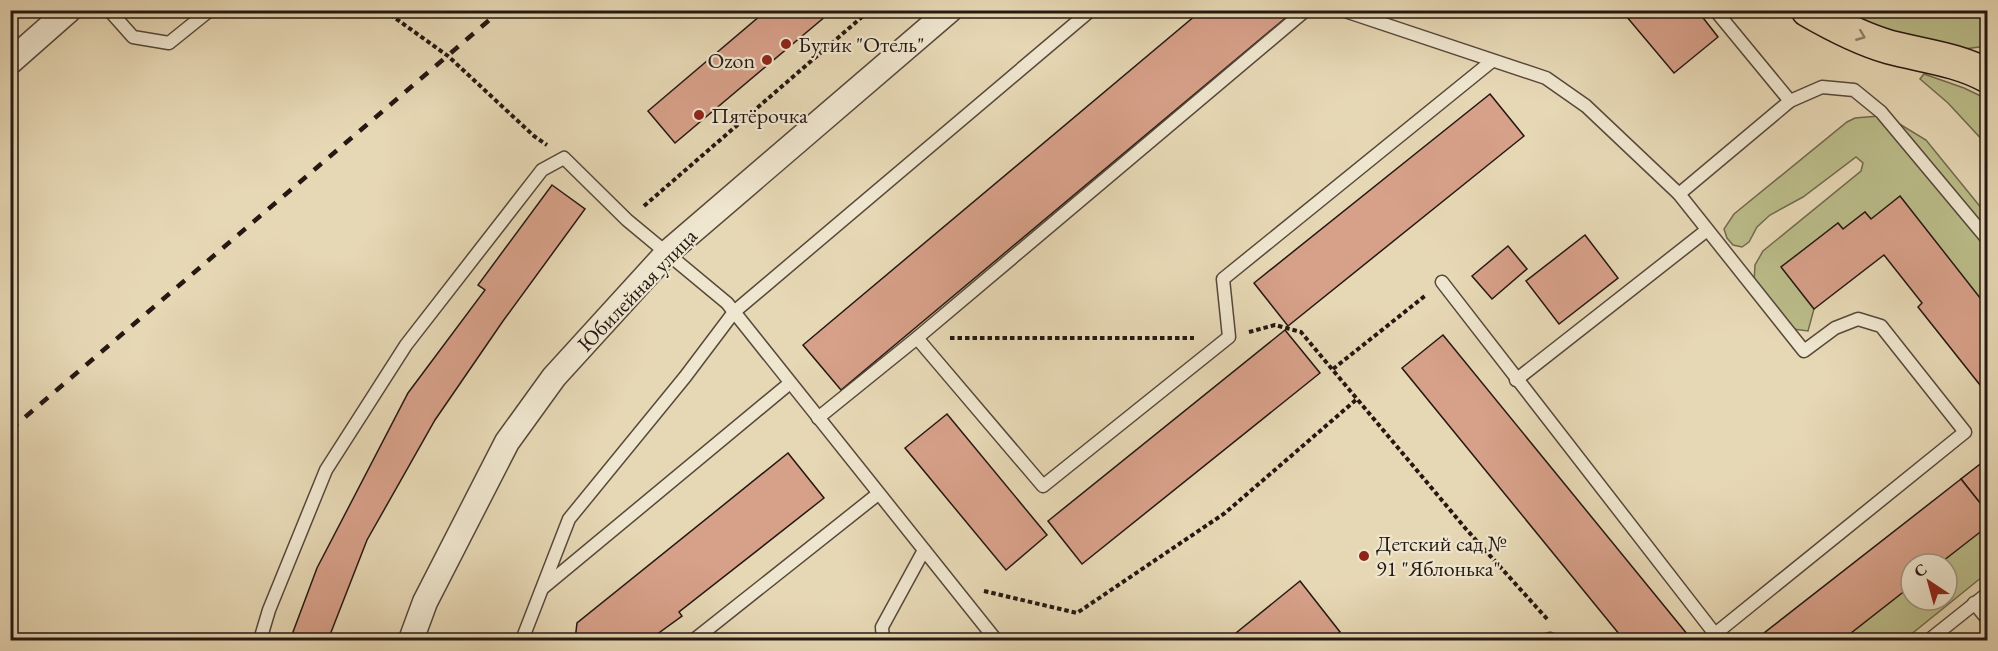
<svg xmlns="http://www.w3.org/2000/svg" width="1998" height="651" font-family="'EB Garamond',serif">
<rect width="100%" height="100%" fill="#e7d8b5"/>
<filter id="stains"><feTurbulence type="fractalNoise" baseFrequency=".00333" numOctaves="4"/><feColorMatrix values="0 0 0 0 .2 0 0 0 0 .09 0 0 0 0 .02 0 0 0 .5 -.17"/></filter>
<radialGradient id="worn" r=".72"><stop offset=".6" stop-color="#630" stop-opacity="0"/><stop offset="1" stop-color="#630" stop-opacity=".3"/></radialGradient>
<g fill="#bbbd8a" stroke="#706a4e" stroke-width="1.5">
<path d="M1829 11H1987V46L1956 50 1882 31Z"/>
<path d="M1924 74 1964 88 1987 99V145L1948 103 1920 79Z"/>
<path d="M1879 116 1893 120 1926 140 1987 215V308L1871 219 1865 212 1843 229 1838 223 1782 268 1814 309 1808 331 1793 329 1754 282 1755 265 1763 251 1861 171 1863 163 1856 157 1803 197 1770 215 1757 227 1749 242 1742 247 1733 245 1727 238 1724 229 1734 214 1847 122 1855 118Z"/>
<path d="M1987 526V573L1904 640H1842L1911 586V600H1947V564H1939Z"/>
</g>
<g fill="#d7a089" stroke="#251812" stroke-width="1.5">
<path d="M767 10H833L675 143 648 111Z"/>
<path d="M1202 10H1285L1289 15 841 390 803 345Z"/>
<path d="M1621 10H1697L1718 37 1674 73Z"/>
<path d="M1490 94 1524 136 1288 326 1254 283Z"/>
<path d="M552 185 585 209 503 321 435 420 367 540 328 640H290L317 568 408 393 485 290 478 285Z"/>
<path d="M1900 196 1988 308V395L1918 307 1922 303 1884 255 1814 309 1781 267 1838 223 1843 229 1865 212 1871 219Z"/>
<path d="M1585 235 1618 278 1559 324 1526 281Z"/>
<path d="M1508 246 1527 269 1492 299 1472 276Z"/>
<path d="M1285 330 1320 373 1082 564 1048 521Z"/>
<path d="M1443 335 1692 640H1624L1402 368Z"/>
<path d="M947 414 1047 535 1006 570 905 448Z"/>
<path d="M788 453 824 498 679 612 682 616 649 640H575L577 623Z"/>
<path d="M1988 458V513L1961 479Z"/>
<path d="M1961 479 1988 513V526L1939 564H1911V586L1842 640H1755Z"/>
<path d="M1300 581 1340 632 1330 640H1234L1231 637Z"/>
</g>
<g fill="none" stroke-linecap="round" stroke-linejoin="round">
<g stroke="#56483b" stroke-width="15">
<g id="lane">
<path d="M109 10 133 37 169 43 210 10"/>
<path d="M1342 10 1546 78 1586 106 1679 194 1804 351 1835 328 1858 319 1881 326 1965 432 1715 634 1442 282"/>
<path d="M1715 10 1790 101"/>
<path d="M1679 194 1790 101 1822 87 1854 90 1881 112 1988 240"/>
<path d="M917 338 1043 486 1229 337 1223 279 1492 61"/>
<path d="M1516 380 1707 230"/>
<path d="M818 418 917 338 1306 10"/>
<path d="M544 587 790 383"/>
<path d="M1974 603 1988 620"/>
<path d="M260 640 269 610 326 470 406 345 542 170 564 158 627 220 727 303 996 640"/>
<path d="M522 640 569 519 685 377 734 312 1091 10"/>
<path d="M694 640 878 494"/>
<path d="M883 640 882 627 924 550"/>
<path d="M1548 640 1550 639 1552 640"/>
<path d="M1929 640 1988 593"/>
</g>
</g>
<g stroke="#56483b" stroke-width="27">
<g id="street">
<path d="M10 62 69 10"/>
<path d="M411 640 425 602 507 442 554 377 668 252 950 10"/>
</g>
</g>
<g stroke="#251812" stroke-width="36">
<path id="primary" d="M1808 10C1834 25 1861 39 1889 47 1923 56 1957 59 1988 76"/>
</g>
<g stroke="#251812" stroke-width="4" stroke-dasharray="4.5 3" stroke-linecap="butt">
<path d="M384 10 448 56 534 136 547 145"/>
<path d="M644 206 870 10"/>
<path d="M1249 332 1275 325 1301 332 1466 529 1548 620"/>
<path d="M950 338H1194"/>
<path d="M1333 369 1426 295"/>
<path d="M984 591 1077 613 1225 513 1357 399"/>
</g>
<use href="#lane" stroke="#efe6cf" stroke-width="12"/>
<use href="#street" stroke="#efe6cf" stroke-width="24"/>
<use href="#primary" stroke="#e7d8b5" stroke-width="33"/>
<path stroke="#251812" stroke-width="4.5" stroke-dasharray="10 10" stroke-linecap="butt" d="M10 430 501 10"/>
</g>
<defs><path id="oneway-chevron" d="M-2-3.5L2.5 0L-2 3.5" fill="none" stroke-width="1.6" stroke-linecap="round" stroke-linejoin="round" transform="scale(1.5)"/></defs>
<use stroke="#90826c" href="#oneway-chevron" transform="translate(1861 36) rotate(22)"/>
<g fill="#8f2418" stroke="#efe6cf" stroke-width="2">
<circle cx="786" cy="44" r="6"/>
<circle cx="767" cy="60" r="6"/>
<circle cx="699" cy="115" r="6"/>
<circle cx="1364" cy="556" r="6"/>
</g>
<g text-anchor="middle" dominant-baseline="central" stroke-width="4.5" stroke-linejoin="round" paint-order="stroke">
<g font-size="22" fill="#251812" stroke="#efe6cf" text-anchor="start">
<text x="798" y="44">Бутик "Отель"</text>
<text x="755" y="60" text-anchor="end">Ozon</text>
<text x="711" y="115">Пятёрочка</text>
<text x="1376" y="543">Детский сад №<tspan x="1376" dy="25">91 "Яблонька"</tspan></text>
</g>
<g font-size="22" fill="#251812" stroke="#efe6cf">
<text transform="translate(637 290) rotate(-46)">Юбилейная улица</text>
</g>
</g>
<rect width="1998" height="651" fill="none" stroke="#e7d8b5" stroke-width="36"/>
<rect x="12" y="12" width="1974" height="627" fill="none" stroke="#251812" stroke-width="3"/>
<rect x="18" y="18" width="1962" height="615" fill="none" stroke="#251812" stroke-width="1.5"/>
<g transform="translate(1929 582) rotate(324)"><circle r="28" fill="#efe6cf" stroke="#9e9483" stroke-width="1.5"/>
<path d="M0-4.5L10 22L0 15L-10 22Z" fill="#8f2418"/>
<text y="-9" font-size="16" font-weight="bold" text-anchor="middle" fill="#251812">С</text>
</g>
<rect width="100%" height="100%" filter="url(#stains)"/>
<rect width="100%" height="100%" fill="url(#worn)"/>
</svg>
